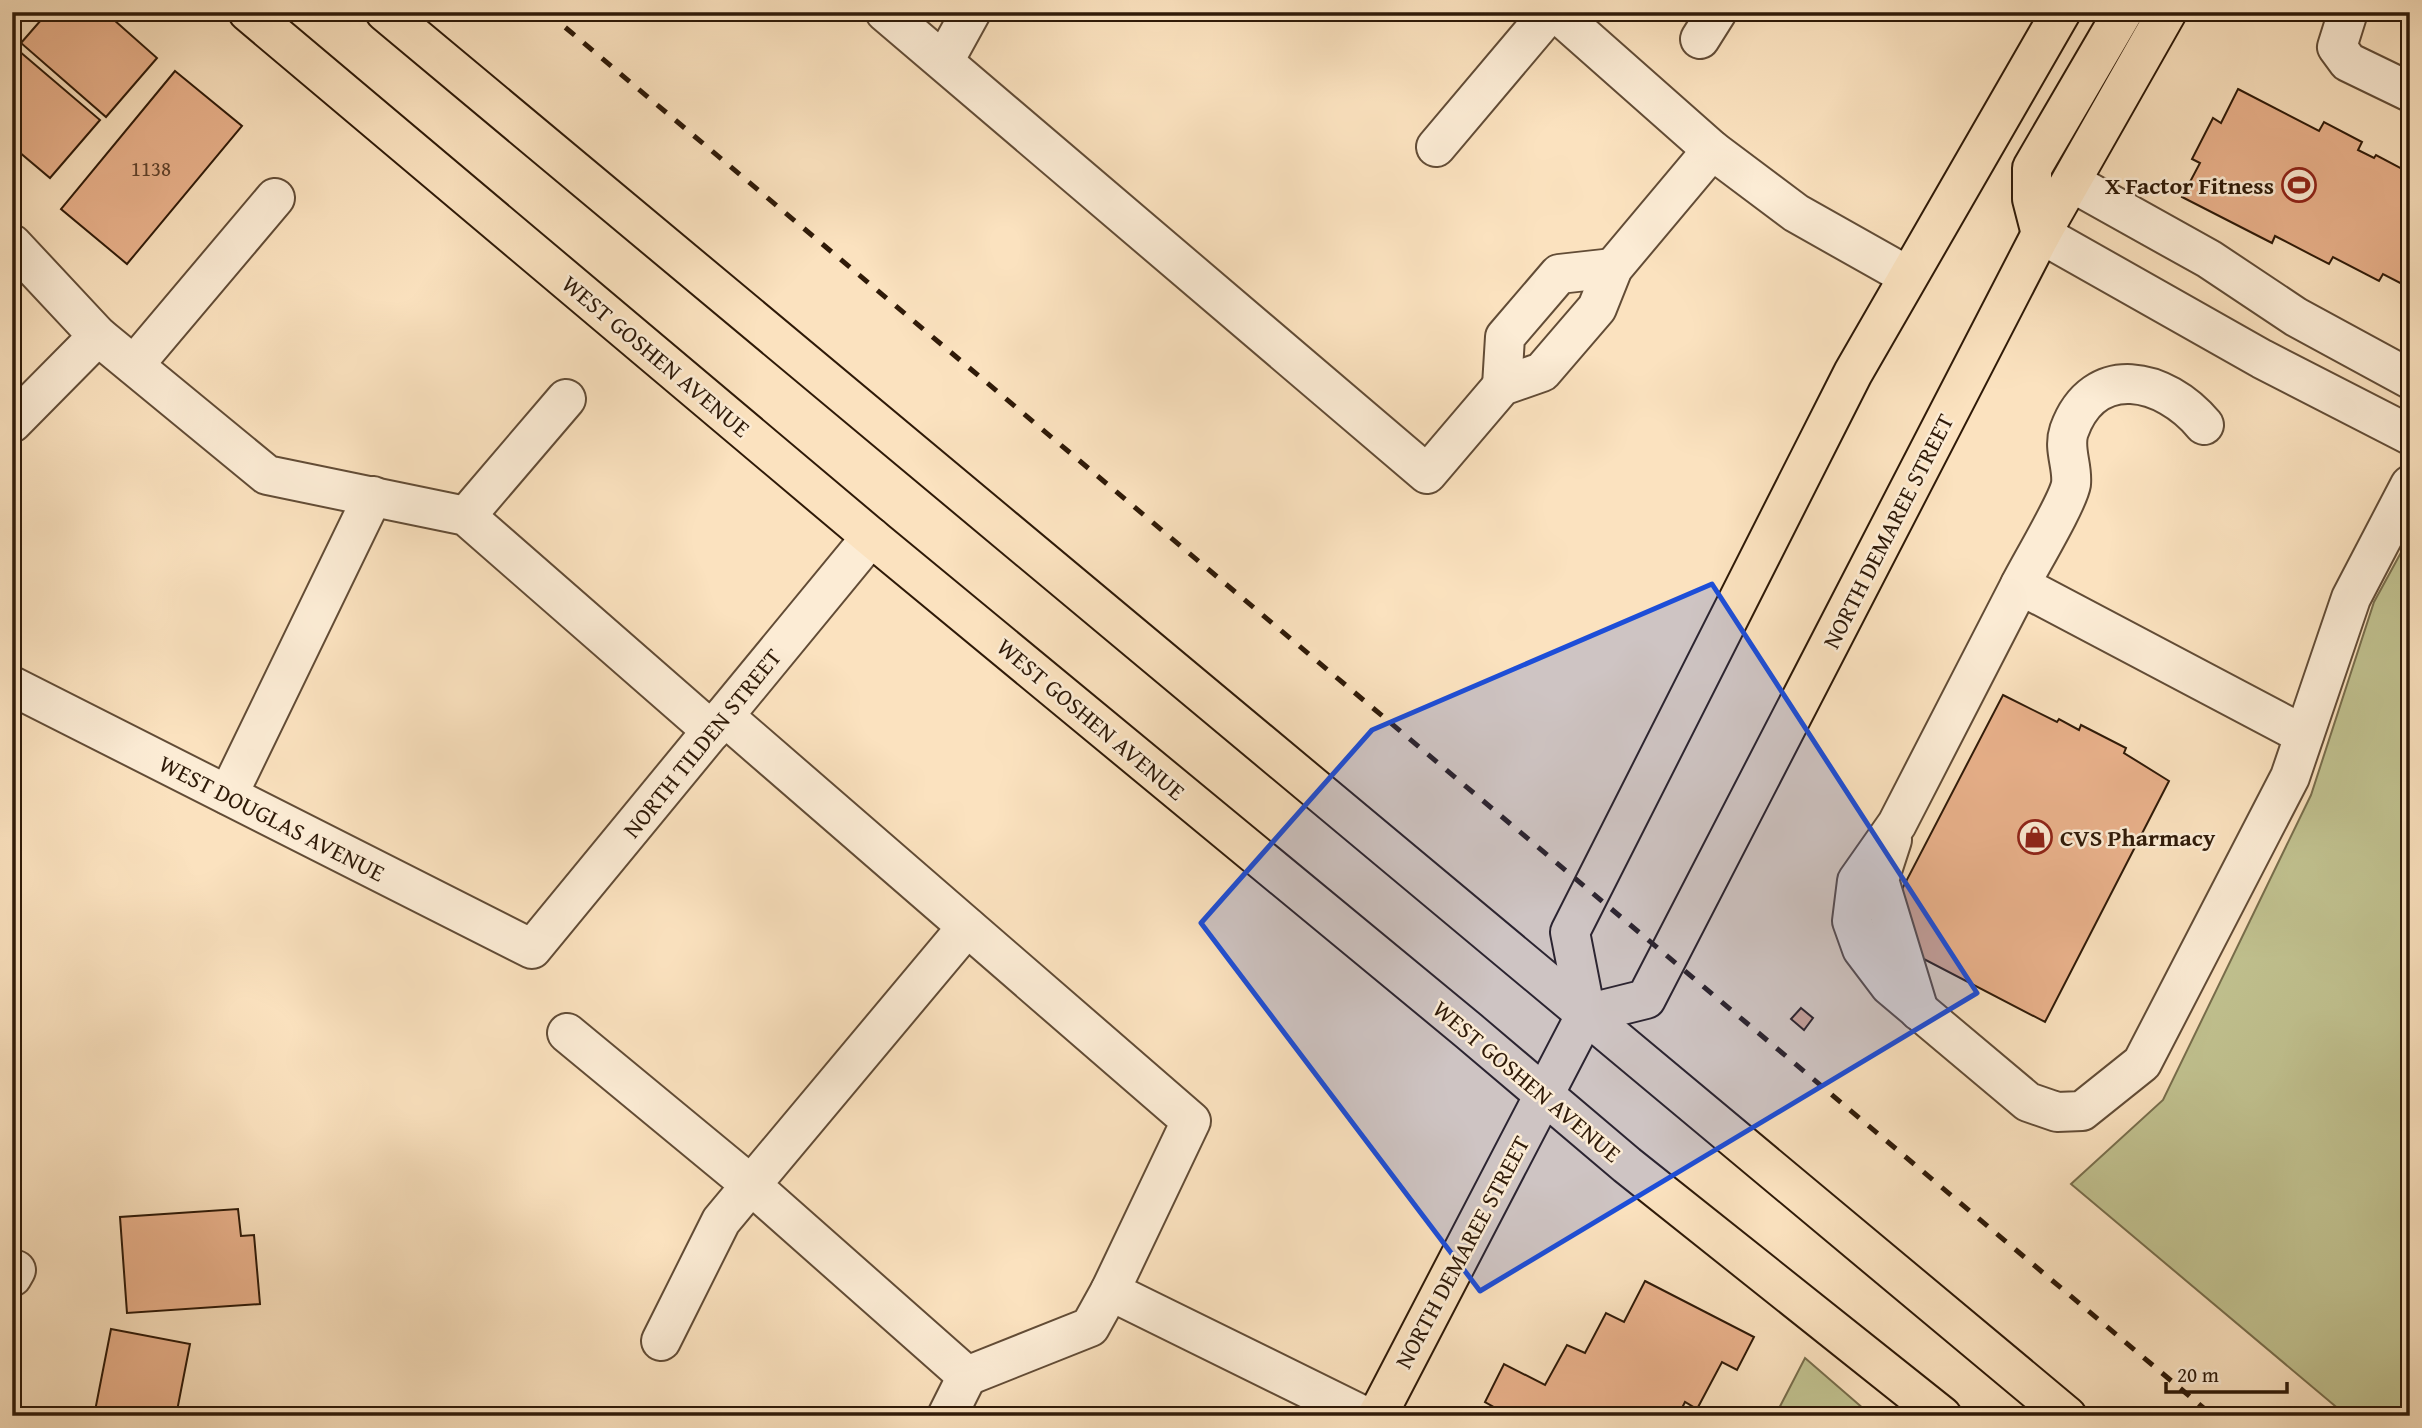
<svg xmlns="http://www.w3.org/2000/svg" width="2422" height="1428" font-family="'Gentium Book Plus',serif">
<rect width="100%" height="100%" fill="#fbe2bf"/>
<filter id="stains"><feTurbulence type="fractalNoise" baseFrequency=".00286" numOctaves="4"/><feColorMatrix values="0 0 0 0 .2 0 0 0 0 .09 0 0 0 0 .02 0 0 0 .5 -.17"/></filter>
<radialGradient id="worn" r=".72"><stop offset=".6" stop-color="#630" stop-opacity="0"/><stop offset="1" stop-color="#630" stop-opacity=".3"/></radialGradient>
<g fill="#c1c290" stroke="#786e4c" stroke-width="2">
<path d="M2410 536V1416H2347L2071 1184 2163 1100 2311 795 2374 602Z"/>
<path d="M1805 1358 1872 1416H1775Z"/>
</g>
<g fill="#eab28c" stroke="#2f1a08" stroke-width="2">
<path d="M48 12H105L157 58 106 117 21 43Z"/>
<path d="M19 51 100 120 50 178 12 146V59Z"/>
<path d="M175 71 242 126 127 264 61 209Z"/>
<path d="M2238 89 2319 131 2324 122 2362 142 2358 150 2374 158 2376 155 2410 173V288L2383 274 2379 281 2333 257 2329 264 2275 236 2272 243 2182 197 2200 163 2192 159 2213 118 2221 123Z"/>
<path d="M2003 695 2057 722 2059 719 2079 730 2081 725 2126 748 2124 753 2169 781 2045 1022 1918 956 1900 893Z"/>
<path d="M1801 1008 1813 1018 1804 1030 1791 1019Z"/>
<path d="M238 1209 241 1236 254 1235 260 1304 127 1313 120 1217Z"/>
<path d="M1645 1281 1754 1337 1737 1370 1722 1362 1697 1409 1685 1402 1678 1416H1510L1485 1402 1504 1364 1545 1385 1567 1345 1585 1353 1606 1313 1624 1322Z"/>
<path d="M111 1329 190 1344 176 1416H94Z"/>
</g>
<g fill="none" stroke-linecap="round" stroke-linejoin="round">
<g stroke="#624c36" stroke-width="42">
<g id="minor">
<path d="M885 12 1427 474 1502 386 1542 372 1597 308 1613 268 1712 150 1796 213 1906 275"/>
<path d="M1556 12 1712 150"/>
<path d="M2348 12 2337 47 2348 62 2410 92"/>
<path d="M1700 39 1717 12"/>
<path d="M944 61 971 12"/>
<path d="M1436 147 1550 12"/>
<path d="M2071 182 2209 259 2296 317 2410 379"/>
<path d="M2041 234 2262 359 2410 435"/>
<path d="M12 244 98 336 267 475 466 516 712 731"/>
<path d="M134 365 275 198"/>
<path d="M1502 386 1505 337 1559 274 1613 268"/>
<path d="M12 423 98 336"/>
<path d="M2204 425C2165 378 2094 361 2069 431 2063 449 2073 466 2071 484 2068 502 2030 565 2020 585L2304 735"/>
<path d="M466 516 566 399"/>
<path d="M2020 585 1897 824 1857 881 1852 921 1862 949 1890 986 2028 1102 2057 1112 2082 1111 2142 1063 2290 777 2351 598 2410 485"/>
<path d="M12 686 532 949 871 537"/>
<path d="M724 716 1191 1121 1110 1291 1364 1416"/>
<path d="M228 795 373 496"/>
<path d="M1892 840 1879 880 1919 1011"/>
<path d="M967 927 751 1185 967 1376 1090 1327 1110 1291"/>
<path d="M567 1033 751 1185 721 1221 661 1341"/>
<path d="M12 1269 16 1270 12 1277"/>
<path d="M947 1416 967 1376"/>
</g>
</g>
<g stroke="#2f1a08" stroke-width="42">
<g id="major">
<path d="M248 12 871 537 1469 1031 1627 1165 1942 1416"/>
<path d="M385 12 2067 1416"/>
<path d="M2041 234 2032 199V168L2123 12"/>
<path d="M1586 1014 1646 999 2041 234 2167 12"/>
<path d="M1377 1416 1586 1014 1570 932 1853 373 2061 12"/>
</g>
</g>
<use href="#minor" stroke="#fcecd5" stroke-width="38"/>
<use href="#major" stroke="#fbe2bf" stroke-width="38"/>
<path stroke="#2f1a08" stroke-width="5" stroke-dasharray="12 12" stroke-linecap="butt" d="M547 12 2213 1416"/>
</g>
<path fill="#1d4ed8" fill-opacity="0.2" stroke="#1d4ed8" stroke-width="5" stroke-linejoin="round" d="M1712 584 1977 993 1480 1291 1201 923 1372 730Z"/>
<defs>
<g id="stadium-ring" transform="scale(1.75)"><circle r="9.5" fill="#fcecd5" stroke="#8f2418" stroke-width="1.5"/><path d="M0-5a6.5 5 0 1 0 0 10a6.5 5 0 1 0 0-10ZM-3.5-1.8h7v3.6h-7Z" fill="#8f2418"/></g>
<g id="shop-ring" transform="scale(1.75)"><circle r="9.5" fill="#fcecd5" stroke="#8f2418" stroke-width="1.5"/><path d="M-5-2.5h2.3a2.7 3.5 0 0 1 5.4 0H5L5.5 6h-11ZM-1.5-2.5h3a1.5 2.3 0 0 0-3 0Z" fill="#8f2418"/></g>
</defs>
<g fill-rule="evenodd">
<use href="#stadium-ring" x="2299" y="185"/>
<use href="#shop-ring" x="2035" y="837"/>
</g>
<g text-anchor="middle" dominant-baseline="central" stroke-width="5" stroke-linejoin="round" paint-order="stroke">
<g font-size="21" fill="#5e4029">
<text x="151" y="168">1138</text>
</g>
<g font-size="24" font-weight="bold" fill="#2f1a08" stroke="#fcecd5" text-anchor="end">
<text x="2274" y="185">X Factor Fitness</text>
<text x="2060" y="837" text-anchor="start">CVS Pharmacy</text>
</g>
<g font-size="24" fill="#2f1a08" stroke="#fcecd5">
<text transform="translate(656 356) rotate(40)">WEST GOSHEN AVENUE</text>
<text transform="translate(1888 531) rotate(-63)">NORTH DEMAREE STREET</text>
<text transform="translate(1091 719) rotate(40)">WEST GOSHEN AVENUE</text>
<text transform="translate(702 743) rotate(-51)">NORTH TILDEN STREET</text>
<text transform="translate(272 818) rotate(27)">WEST DOUGLAS AVENUE</text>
<text transform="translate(1527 1081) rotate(40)">WEST GOSHEN AVENUE</text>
<text transform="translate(1462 1252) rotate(-62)">NORTH DEMAREE STREET</text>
</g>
</g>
<rect width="2422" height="1428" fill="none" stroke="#fbe2bf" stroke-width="42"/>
<rect x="14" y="14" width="2394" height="1400" fill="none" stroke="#2f1a08" stroke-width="3.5"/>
<rect x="21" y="21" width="2380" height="1386" fill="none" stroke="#2f1a08" stroke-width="2"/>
<path d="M2166 1382v10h121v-10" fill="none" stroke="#2f1a08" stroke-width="3.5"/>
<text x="2177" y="1382" font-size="21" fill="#2f1a08" stroke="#fcecd5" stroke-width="5" paint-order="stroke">20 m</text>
<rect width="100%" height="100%" filter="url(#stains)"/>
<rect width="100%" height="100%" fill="url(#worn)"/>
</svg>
